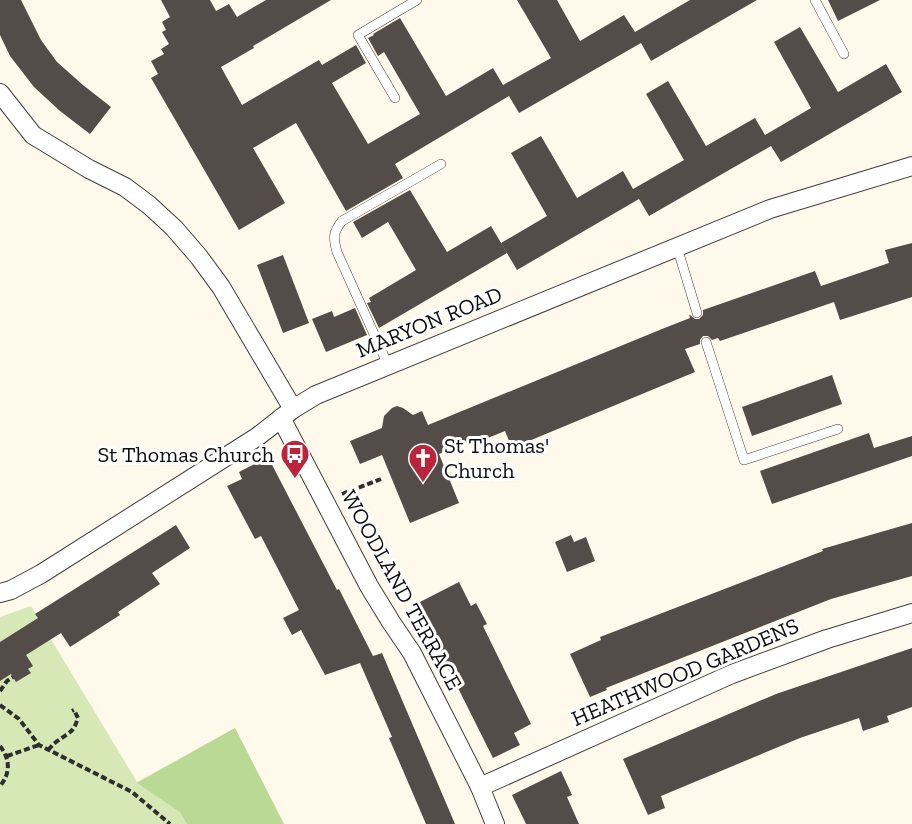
<svg xmlns="http://www.w3.org/2000/svg" width="912" height="824" font-family="'Zilla Slab',serif">
<rect width="100%" height="100%" fill="#fff9eb"/>
<path fill="#d5e8b5" d="M31 606 137 782 235 728 284 824H0V617Z"/>
<path fill="#bad995" d="M235 728 284 824H187L180 812 137 783Z"/>
<g fill="#544c48">
<path d="M0 0H21L41 40 57 62 83 85 111 107 90 134 60 111 34 87 10 56 0 35Z"/>
<path d="M161 0H210L216 11 229 4 237 17 266 0H331L253 46 254 48 221 67 242 105 319 60 322 65 356 45 366 63 332 83 368 144 420 114 384 52 378 56 368 38 374 35 373 34 400 18 446 96 493 68 503 85 551 58 517 0H557L580 41 624 15 635 32 690 0H757L651 61 641 43 519 113 509 96 395 164 403 178 346 211 296 123 253 148 285 203 239 230 151 78 158 74 151 61 164 54 161 49 169 44 162 32 166 30 162 22 170 17Z"/>
<path d="M828 0H880L838 21Z"/>
<path d="M800 27 838 92 886 64 902 92 781 162 771 146 649 216 639 199 517 270 501 243 547 216 511 153 541 136 577 198 623 171 633 189 684 160 646 94 668 81 706 146 755 118 765 135 811 108 774 42Z"/>
<path d="M410 190 447 252 491 226 507 253 379 328 367 303 371 302 369 298 416 270 388 222 362 238 353 222Z"/>
<path d="M912 243V297L840 320 834 302 720 341 718 338 712 340 708 336H703L700 340V344L685 349 695 372 512 448 505 431 483 440 481 437 439 454 459 503 410 523 382 455 360 464 350 441 382 428 384 416 392 408 397 406 403 408 413 415 422 411 428 425 662 329 690 318 689 315H690L695 319H699L703 315V310L815 271 821 286 889 263 885 250Z"/>
<path d="M283 255 309 323 283 333 257 265Z"/>
<path d="M355 308 367 335 326 352 312 319 332 311 334 317Z"/>
<path d="M832 375 842 404 752 436 742 407Z"/>
<path d="M869 433 874 448 912 436V456L772 504 760 471Z"/>
<path d="M268 457 337 590 339 589 373 656 382 653 455 824H426L389 738 392 737 360 663 325 675 301 630 292 635 283 618 299 610 261 536 255 539 227 486 242 479 239 472Z"/>
<path d="M912 523V576L831 599 606 688 607 690 590 697 570 654 601 640 600 637 823 551 822 549Z"/>
<path d="M176 525 190 548 152 573 160 584 118 612 120 615 70 647 61 633 26 655 33 666 28 669 31 673 16 682 11 674 0 681V642L38 618 35 614Z"/>
<path d="M571 535 574 542 586 537 595 561 567 572 555 542Z"/>
<path d="M459 582 471 606 476 603 487 624 483 626 531 724 514 733 520 745 493 758 416 604Z"/>
<path d="M912 648V707L887 716 889 722 863 731 859 718 800 738 661 796 665 808 648 815 623 759 776 694Z"/>
<path d="M561 771 572 795 567 797 579 824H526L512 795Z"/>
</g>
<g fill="none" stroke-linecap="round" stroke-linejoin="round">
<g stroke="#3f3f3f" stroke-width="10">
<g id="lane">
<path d="M815 0 844 54"/>
<path d="M395 98 358 35 417 0"/>
<path d="M677 247 697 313"/>
<path d="M706 342 744 460 838 429"/>
<path d="M388 365 337 252C333 238 333 232 342 221L441 164"/>
</g>
</g>
<g stroke="#3f3f3f" stroke-width="20">
<g id="street">
<path d="M0 93 33 135 89 169 125 187 149 205 174 228 199 257 221 287 293 409"/>
<path d="M281 418 369 586 391 622 412 653 480 787 495 824"/>
<path d="M0 593 11 590 41 574 257 437 293 409 316 395 770 209 912 166"/>
<path d="M480 787 732 674 827 639 912 613"/>
</g>
</g>
<g stroke="#2e2e2e" stroke-width="4" stroke-dasharray="6 3" stroke-linecap="butt">
<path d="M342 494 381 479"/>
<path d="M0 691 7 681 13 677"/>
<path d="M0 705 19 719 39 745 132 792 170 824"/>
<path d="M0 746C10 759 11 773 0 786"/>
<path d="M48 750C52 746 55 742 59 740 71 731 73 733 78 718L74 710 72 711"/>
<path d="M7 756 39 745"/>
</g>
<use href="#lane" stroke="#fff" stroke-width="9"/>
<use href="#street" stroke="#fff" stroke-width="18"/>
</g>
<defs>
<g id="bus-pin" transform="scale(1.5)"><path d="M0 17L-7.5 6A9.5 9.5 0 1 1 7.5 6Z" fill="#ba253b" stroke="#fff"/><path d="M-5-6H5V4H4V6H2V4H-2V6H-4V4H-5ZM-3.5-4V0h7V-4ZM-3.5 1.2v1.5H-2V1.2ZM2 1.2v1.5H3.5V1.2Z" fill="#fff"/></g>
<g id="church-pin" transform="scale(1.5)"><path d="M0 17L-7.5 6A9.5 9.5 0 1 1 7.5 6Z" fill="#ba253b" stroke="#fff"/><path d="M-1.2-6h2.4v3.5h3.3v2.4h-3.3V6h-2.4V-.1h-3.3v-2.4h3.3Z" fill="#fff"/></g>
</defs>
<g fill-rule="evenodd">
<use href="#bus-pin" x="295" y="454"/>
<use href="#church-pin" x="423" y="458"/>
</g>
<g text-anchor="middle" dominant-baseline="central" stroke-width="6" stroke-linejoin="round" paint-order="stroke">
<g font-size="22" fill="#0c0c0c" stroke="#fff">
<text transform="translate(429 322) rotate(-22)">MARYON ROAD</text>
<text transform="translate(402 590) rotate(61)">WOODLAND TERRACE</text>
<text transform="translate(685 672) rotate(-23)">HEATHWOOD GARDENS</text>
</g>
<g font-size="22" fill="#0c0c0c" stroke="#fff" text-anchor="start">
<text x="444" y="445">St Thomas'<tspan x="444" dy="25">Church</tspan></text>
<text x="274" y="454" text-anchor="end">St Thomas Church</text>
</g>
</g>
</svg>
